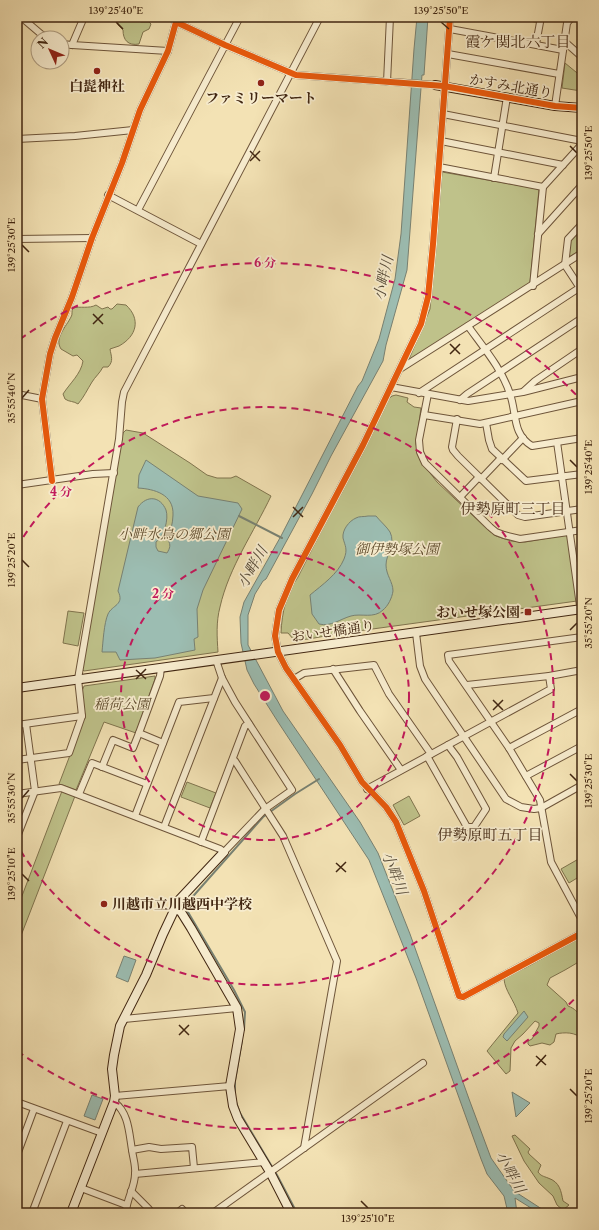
<svg xmlns="http://www.w3.org/2000/svg" width="599" height="1230" font-family="'Libre Caslon Text','Noto Serif JP',serif">
<rect width="100%" height="100%" fill="#f3e2b4"/>
<filter id="stains"><feTurbulence type="fractalNoise" baseFrequency=".005" numOctaves="4"/><feColorMatrix values="0 0 0 0 .2 0 0 0 0 .09 0 0 0 0 .02 0 0 0 .5 -.17"/></filter>
<radialGradient id="worn" r=".72"><stop offset=".6" stop-color="#630" stop-opacity="0"/><stop offset="1" stop-color="#630" stop-opacity=".3"/></radialGradient>
<g fill="#bfc28a" stroke="#80744e">
<path d="M117 17H135V19L141 22H149L151 24 149 29 143 32 139 44C128 46 123 40 123 30L118 25Z"/>
<path d="M565 63 582 77 581 91 562 88Z"/>
<path d="M442 172 539 189 530 283 407 364 430 309Z"/>
<path d="M582 230V249L569 257 568 256 569 241Z"/>
<path d="M117 304 126 305C141 319 137 336 119 346 116 347 113 348 110 349 111 356 114 361 108 367H103C100 373 95 377 92 382 87 390 84 397 78 404 74 401 69 402 65 399L63 394C70 383 81 374 83 361L77 355 73 356 61 349C54 338 66 327 71 317 73 314 71 312 73 308 80 306 89 309 96 305L102 309 108 307 110 309H112Z"/>
<path d="M396 395 408 398 407 402 414 407 421 408 416 444 420 460 437 482 487 529 496 536 511 541 525 542 566 535 568 538 577 601 336 634 309 639 294 640 288 633H281C282 612 286 594 298 577L330 513 342 492 350 473 360 458 386 402 392 396Z"/>
<path d="M126 430 143 433 190 463 207 475 217 478H231L236 476 271 496C254 532 229 567 220 607 216 622 217 637 218 652L84 671 82 669 123 433Z"/>
<path d="M68 611 84 613 78 646 63 643Z"/>
<path d="M155 676V679L136 733 104 722 76 790 59 784 85 716 82 691 84 686Z"/>
<path d="M187 782 216 793 210 808 181 797Z"/>
<path d="M62 791 75 796 17 946V909Z"/>
<path d="M409 796 420 816 404 825 393 805Z"/>
<path d="M582 857V875L569 883 561 869Z"/>
<path d="M582 936V960L565 970 550 978 547 985 566 1002 568 1006C576 1009 576 1012 582 1016V1039C576 1032 564 1032 556 1034L554 1042 550 1045 542 1043 530 1046 528 1044V1041L532 1039 539 1026V1023L535 1021 523 1034 515 1041 511 1048 510 1071 506 1074 487 1051 518 1013C514 1000 505 991 504 979L516 971 525 968Z"/>
<path d="M515 1135 530 1149 528 1152 529 1154 541 1165 538 1172C541 1176 543 1176 548 1178 560 1182 561 1191 563 1201L569 1205 563 1210 557 1205 553 1196 539 1183 524 1161 512 1136Z"/>
</g>
<g fill="#9cbdb2" stroke="#788172">
<path d="M417 17H428L424 75H422L407 270 386 345 383 361 331 456 312 494 266 579 263 581 255 594 248 615V645L283 711 360 822 378 853 410 934 469 1099 491 1158 514 1191 548 1213H539L515 1198 517 1213H508L504 1196 487 1174 481 1159 416 978 369 860 278 722 254 684 247 670 241 643 240 617 244 602 281 536 358 386 362 381 379 339 395 279 401 234 414 49Z"/>
<path d="M146 460 198 496 238 503 242 509 203 590 197 609 198 637 194 639 195 650 155 658 120 660 116 652H102C103 642 104 623 108 614 112 605 125 605 118 591L138 507C147 495 160 496 166 510 169 519 164 537 156 542V547L158 551 167 553C170 548 171 545 168 540 170 532 173 523 173 515 174 494 154 489 138 488L139 475Z"/>
<path d="M368 516H376C380 521 387 527 390 532 396 544 386 554 386 565 386 575 393 582 393 591 392 598 388 606 383 610 374 619 361 613 351 616 340 619 331 627 319 624L312 614 310 595C322 585 338 574 344 559 348 549 345 546 343 538 342 530 349 521 356 518 359 516 364 517 368 516Z"/>
<path d="M124 956 136 960 128 982 116 977Z"/>
<path d="M524 1011 528 1017 507 1041 503 1037 504 1034Z"/>
<path d="M512 1092 530 1103 516 1117Z"/>
<path d="M92 1095 103 1099 95 1120 84 1116Z"/>
</g>
<g fill="none" stroke-linecap="round" stroke-linejoin="round">
<g stroke="#788172" stroke-width="2">
<path d="M239 516 282 538"/>
<path d="M244 1030 245 1012 234 990 185 907 188 902 263 817 295 794 319 779"/>
<path d="M235 1093V1081L242 1040"/>
<path d="M236 1102 240 1113 277 1175 297 1213"/>
</g>
<g stroke="#6e553a" stroke-width="8">
<g id="street">
<path d="M21 17 41 34 49 38"/>
<path d="M450 17 433 244 428 297 421 324 363 445 292 579 279 610 275 636 278 652 286 668 340 745 362 782 386 807 396 822 424 891 459 996 463 997 582 933"/>
<path d="M526 17 540 19"/>
<path d="M578 17 582 21"/>
<path d="M450 29 563 50"/>
<path d="M565 42 582 57"/>
<path d="M62 44 72 45 168 51"/>
<path d="M536 44 541 17"/>
<path d="M72 45 84 17"/>
<path d="M448 54 559 74"/>
<path d="M387 82 390 17"/>
<path d="M555 106 567 23 572 17"/>
<path d="M443 114 582 141"/>
<path d="M17 139 75 136 133 130"/>
<path d="M441 141 563 165"/>
<path d="M439 167 543 187"/>
<path d="M494 178 507 97"/>
<path d="M108 195 201 244"/>
<path d="M138 210 240 17"/>
<path d="M582 224 568 239 565 265 582 291"/>
<path d="M538 234 582 185"/>
<path d="M17 239 92 238"/>
<path d="M533 286 543 187 582 144"/>
<path d="M468 326C483 347 502 369 510 394 517 414 512 434 532 446L582 438"/>
<path d="M400 369 582 253"/>
<path d="M391 387 468 401 523 392 582 377"/>
<path d="M524 391 535 381 582 349"/>
<path d="M419 393 582 286"/>
<path d="M17 394 42 399"/>
<path d="M428 394 419 440 420 452 425 463 490 527 496 532 504 535 520 539 582 530"/>
<path d="M460 400 467 394 582 318"/>
<path d="M424 415 480 424 582 401"/>
<path d="M457 419 452 447 453 450 458 456 518 515 525 517 582 509"/>
<path d="M486 423 489 440 492 449 526 481 582 474"/>
<path d="M557 442 582 620"/>
<path d="M502 460 523 438"/>
<path d="M481 479 501 458"/>
<path d="M52 481 42 399 50 354 55 338 72 297 92 238 122 163 140 110 168 51 176 22 225 45 296 75 435 85"/>
<path d="M17 485 93 474 114 473"/>
<path d="M460 497 479 477"/>
<path d="M416 633 420 666 425 679 506 799 521 807 534 809 541 808 582 785"/>
<path d="M582 637 448 655 449 661 509 748 540 800 551 862 582 920"/>
<path d="M161 668 160 676 139 733 163 743"/>
<path d="M333 669 360 711 401 770"/>
<path d="M294 679 304 673 374 665 389 694 431 754"/>
<path d="M467 685 549 676 582 670"/>
<path d="M17 725 82 716"/>
<path d="M509 748 582 709"/>
<path d="M427 756 467 827H474L486 809 457 757 448 745"/>
<path d="M17 760 69 753 82 716 78 679 119 439 122 402 124 392 320 17"/>
<path d="M233 760 235 761 283 836 337 961 304 1148"/>
<path d="M102 767 113 740 133 748 139 733"/>
<path d="M526 776 582 746"/>
<path d="M367 789 551 689 549 676"/>
<path d="M17 794 61 788 220 849 224 852 265 809 292 790 235 702 222 678 216 660"/>
<path d="M79 794 92 763 147 784"/>
<path d="M135 816 179 702 214 698"/>
<path d="M164 827 222 678"/>
<path d="M17 837 35 791 26 724"/>
<path d="M201 842 245 726 249 724"/>
<path d="M124 1019 237 1008"/>
<path d="M115 1096 230 1086"/>
<path d="M17 1102 102 1133"/>
<path d="M114 1102C129 1113 129 1133 132 1150 133 1158 136 1166 135 1174 135 1188 126 1199 126 1213"/>
<path d="M132 1150 149 1147 161 1149 192 1147 194 1168"/>
<path d="M17 1155 34 1109"/>
<path d="M135 1174 264 1162"/>
<path d="M81 1188 126 1205"/>
<path d="M131 1191 148 1208 152 1213"/>
<path d="M32 1213 67 1121"/>
<path d="M177 1213 182 1209 186 1213"/>
<path d="M213 1213 423 1063"/>
</g>
</g>
<g stroke="#412611" stroke-width="10">
<g id="secondary">
<path d="M435 85 555 106 582 108"/>
<path d="M17 688 582 609"/>
<path d="M175 908 181 912 191 928 237 1008 240 1029 230 1086 233 1106 238 1119 270 1172 291 1213"/>
<path d="M71 1213 114 1102 115 1096 112 1069 114 1055 120 1026 146 975 163 934 179 900 224 852"/>
</g>
</g>
<use href="#street" stroke="#f7ecce" stroke-width="6"/>
<use href="#secondary" stroke="#f7ecce" stroke-width="8"/>
<g stroke="#f7ecce" stroke-width="8">
<g id="cycleway">
<path d="M450 17 433 244 428 297 421 324 363 445 292 579 279 610 275 636 278 652 286 668 340 745 362 782 386 807 396 822 424 891 459 996 463 997 582 933"/>
<path d="M52 481 42 399 50 354 55 338 72 297 92 238 122 163 140 110 168 51 176 22 225 45 296 75 444 86 555 106 582 108"/>
</g>
</g>
<use href="#cycleway" stroke="#e8590c" stroke-width="6"/>
</g>
<path fill="none" stroke="#412611" stroke-width="1.5" d="M116 22 123 29M441 22 449 29M570 146 577 153M250 151 260 161M250 161 260 151M22 245 29 252M93 314 103 324M93 324 103 314M450 344 460 354M450 354 460 344M22 398 29 390M570 460 577 467M293 507 303 517M293 517 303 507M22 560 29 567M570 630 577 623M136 670 146 679M136 679 146 669M493 700 503 710M493 710 503 700M570 774 577 781M22 798 29 790M336 863 346 872M336 872 346 862M22 874 29 881M179 1025 189 1035M179 1035 189 1025M536 1056 546 1065M536 1066 546 1055M570 1089 577 1096M361 1201 368 1208"/>
<g fill="none" stroke="#c2185b" stroke-width="2" stroke-dasharray="7 5">
<circle cx="265" cy="696" r="144"/>
<path d="M17 547A289 289 0 1 1 17 845"/>
<path d="M582 991A433 433 0 0 1 20 1053M20 339A433 433 0 0 1 582 401"/>
</g>
<g fill="#8f2418" stroke="#f7ecce" stroke-width="1.5">
<circle cx="97" cy="71" r="4"/>
<circle cx="261" cy="83" r="4"/>
<rect x="524" y="608" width="8" height="8" rx="2"/>
<circle cx="104" cy="904" r="4"/>
</g>
<g text-anchor="middle" dominant-baseline="central" stroke-width="3.5" stroke-linejoin="round" paint-order="stroke">
<g font-size="14" font-weight="bold" fill="#412611" stroke="#f7ecce">
<text x="97" y="86">白髭神社</text>
<text x="261" y="98">ファミリーマート</text>
<text x="520" y="612" text-anchor="end">おいせ塚公園</text>
<text x="112" y="904" text-anchor="start">川越市立川越西中学校</text>
</g>
<g font-size="14" fill="#412611" stroke="#f7ecce">
<text transform="translate(511 86) rotate(10)">かすみ北通り</text>
<text transform="translate(333 631) rotate(-8)">おいせ橋通り</text>
</g>
<g font-size="14" font-style="italic" fill="#604d2f" stroke="#f7ecce">
<text x="174" y="534">小畔水鳥の郷公園</text>
<text x="397" y="549">御伊勢塚公園</text>
<text x="122" y="704">稲荷公園</text>
</g>
<g font-size="15" fill="#412611" stroke="#f7ecce">
<text x="518" y="41">霞ケ関北六丁目</text>
<text x="513" y="508">伊勢原町三丁目</text>
<text x="490" y="834">伊勢原町五丁目</text>
</g>
<g font-size="15" font-style="italic" fill="#584c39" stroke="#f7ecce">
<text transform="translate(383 278) rotate(-78)">小畔川</text>
<text transform="translate(252 567) rotate(-60)">小畔川</text>
<text transform="translate(395 873) rotate(69)">小畔川</text>
<text transform="translate(511 1172) rotate(62)">小畔川</text>
</g>
</g>
<circle cx="265" cy="696" r="6" fill="#c2185b" stroke="#f7ecce" stroke-width="2"/>
<g font-size="12" text-anchor="middle" font-weight="bold" fill="#c2185b" stroke="#f7ecce" stroke-width="3.5" stroke-linejoin="round" paint-order="stroke">
<text x="265" y="267">6 分</text>
<text x="61" y="496">4 分</text>
<text x="163" y="598">2 分</text>
</g>
<rect width="599" height="1230" fill="none" stroke="#f3e2b4" stroke-width="44"/>
<g transform="translate(50 50) rotate(314)"><circle r="19" fill="#f7ecce" stroke="#ae9d82"/>
<path d="M0-3L7 15L0 10L-7 15Z" fill="#8f2418"/>
<text y="-6" font-size="11" font-weight="bold" text-anchor="middle" fill="#412611">N</text>
</g>
<rect x="22" y="22" width="555" height="1186" fill="none" stroke="#412611" stroke-width="1.5"/>
<g font-size="10" text-anchor="middle" fill="#412611">
<text x="116" y="14">139°25'40"E</text>
<text x="441" y="14">139°25'50"E</text>
<text transform="translate(588 153) rotate(-90)" y="4">139°25'50"E</text>
<text transform="translate(11 245) rotate(-90)" y="4">139°25'30"E</text>
<text transform="translate(11 398) rotate(-90)" y="4">35°55'40"N</text>
<text transform="translate(588 467) rotate(-90)" y="4">139°25'40"E</text>
<text transform="translate(11 560) rotate(-90)" y="4">139°25'20"E</text>
<text transform="translate(588 623) rotate(-90)" y="4">35°55'20"N</text>
<text transform="translate(588 781) rotate(-90)" y="4">139°25'30"E</text>
<text transform="translate(11 798) rotate(-90)" y="4">35°55'30"N</text>
<text transform="translate(11 874) rotate(-90)" y="4">139°25'10"E</text>
<text transform="translate(588 1096) rotate(-90)" y="4">139°25'20"E</text>
<text x="368" y="1222">139°25'10"E</text>
</g>
<rect width="100%" height="100%" filter="url(#stains)"/>
<rect width="100%" height="100%" fill="url(#worn)"/>
</svg>
